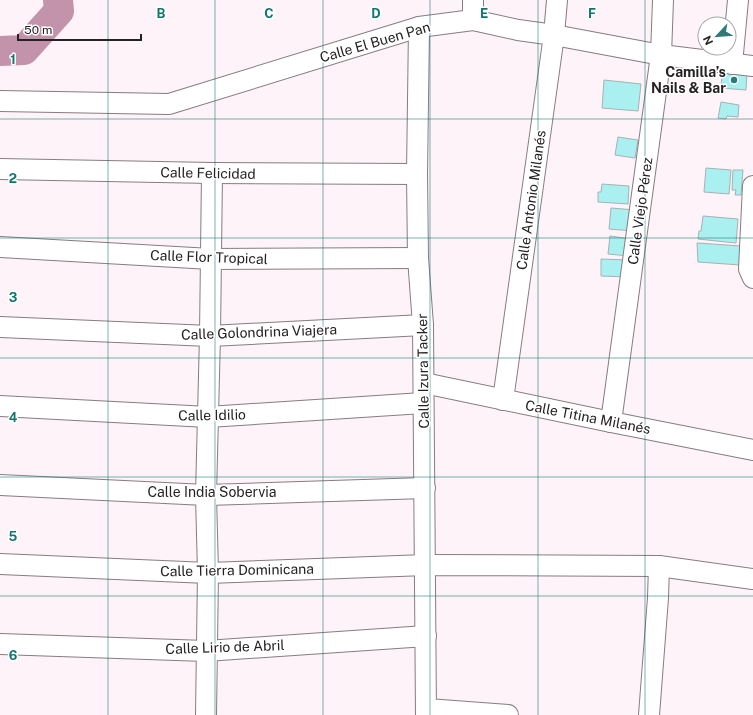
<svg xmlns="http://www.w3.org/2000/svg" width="753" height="715" font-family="'Public Sans',sans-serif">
<rect width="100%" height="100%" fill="#fef3f8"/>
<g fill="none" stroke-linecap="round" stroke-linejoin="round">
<path stroke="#c392ab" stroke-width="30" d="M0 51 24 50 59 11 58 0"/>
</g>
<g fill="#abf0f1" stroke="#a5b2b2">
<path d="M722 72 747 73 746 90 721 88Z"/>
<path d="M604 80 641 84 638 111 602 108Z"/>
<path d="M721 102 739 105 738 117 727 116 726 119 718 118Z"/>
<path d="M618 137 638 140 635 158 615 155Z"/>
<path d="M706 168 731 170 729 194 704 192Z"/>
<path d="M733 170H743L741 195H735L736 190H732Z"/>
<path d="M602 184 629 186 628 204 598 202V192H601Z"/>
<path d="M611 208 635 210 633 231 609 229Z"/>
<path d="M703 216 738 219 736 243 698 239 699 231H701Z"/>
<path d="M610 236 631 239 629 256 608 254Z"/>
<path d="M697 243 741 246 740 265 698 262Z"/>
<path d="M601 259 628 260V277L601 276Z"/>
</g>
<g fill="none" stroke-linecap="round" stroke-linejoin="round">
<g stroke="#867c81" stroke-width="22">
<g id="minor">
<path d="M473 20V0"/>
<path d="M419 27 417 174 418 258 423 325 426 715"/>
<path d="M732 64 738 0"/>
<path d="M0 101 169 104 419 27 473 20 518 30 554 35 661 55 753 66"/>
<path d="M0 169 212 173 417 174"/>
<path d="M753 186 749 269 753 278"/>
<path d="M0 247 211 259 418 258"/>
<path d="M0 327 210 336 423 325"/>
<path d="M424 383 611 422 753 450"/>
<path d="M503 400 554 35 557 0"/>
<path d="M0 406 208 417 423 403"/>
<path d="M611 422 661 55 663 0"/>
<path d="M0 485 206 495 425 488"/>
<path d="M0 564 208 573 426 565 659 566 753 579"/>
<path d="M0 644 206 651 426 636"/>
<path d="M427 709 508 715"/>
<path d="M206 715 208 573 206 495 210 336 212 173"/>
<path d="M649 715 658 598 659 566"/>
</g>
</g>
<use href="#minor" stroke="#fff" stroke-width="20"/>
</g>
<path fill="none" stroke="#0f766e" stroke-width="1" stroke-opacity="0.55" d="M108 0V715M215 0V715M323 0V715M430 0V715M538 0V715M645 0V715M0 119H753M0 238H753M0 358H753M0 477H753M0 596H753"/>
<circle fill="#2f7979" stroke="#fff" stroke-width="1.5" cx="734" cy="80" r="4"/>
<g text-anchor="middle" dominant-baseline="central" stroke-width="3" stroke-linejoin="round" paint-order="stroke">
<g font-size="14" fill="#262224" stroke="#fff">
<text transform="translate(375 42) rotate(-16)">Calle El Buen Pan</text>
<text transform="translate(208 173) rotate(1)">Calle Felicidad</text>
<text transform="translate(531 200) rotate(-82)">Calle Antonio Milanés</text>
<text transform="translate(640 211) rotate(-82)">Calle Viejo Pérez</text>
<text transform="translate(209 257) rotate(2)">Calle Flor Tropical</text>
<text transform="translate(259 332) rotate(-2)">Calle Golondrina Viajera</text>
<text transform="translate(423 371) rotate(-91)">Calle Izura Tacker</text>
<text transform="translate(212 415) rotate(-1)">Calle Idilio</text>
<text transform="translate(588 417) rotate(11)">Calle Titina Milanés</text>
<text x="212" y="492">Calle India Sobervia</text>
<text transform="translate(237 570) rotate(-1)">Calle Tierra Dominicana</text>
<text transform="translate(225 647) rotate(-2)">Calle Lirio de Abril</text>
</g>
<g font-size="14" font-weight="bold" fill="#262224" stroke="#fff" text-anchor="end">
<text x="726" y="72">Camilla’s<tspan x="726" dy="16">Nails &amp; Bar</tspan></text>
</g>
</g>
<g font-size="13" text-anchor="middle" font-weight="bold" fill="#0f766e" stroke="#fff" stroke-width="3" stroke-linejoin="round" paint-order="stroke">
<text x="161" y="18">B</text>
<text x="269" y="18">C</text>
<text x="376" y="18">D</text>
<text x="484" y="18">E</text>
<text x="592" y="18">F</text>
<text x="13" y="64">1</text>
<text x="13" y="183">2</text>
<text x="13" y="302">3</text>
<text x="13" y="422">4</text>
<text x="13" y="541">5</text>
<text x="13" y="660">6</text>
</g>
<g transform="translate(717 36) rotate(244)"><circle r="19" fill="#ffffff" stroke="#a8a7a7"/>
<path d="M0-3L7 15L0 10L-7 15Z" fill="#2f7979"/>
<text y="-6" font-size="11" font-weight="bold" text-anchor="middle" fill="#262224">N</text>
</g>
<path d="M18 34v6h123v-6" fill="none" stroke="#262224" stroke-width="2"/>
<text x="24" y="34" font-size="12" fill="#262224" stroke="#ffffff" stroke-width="3" paint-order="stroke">50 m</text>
</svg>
